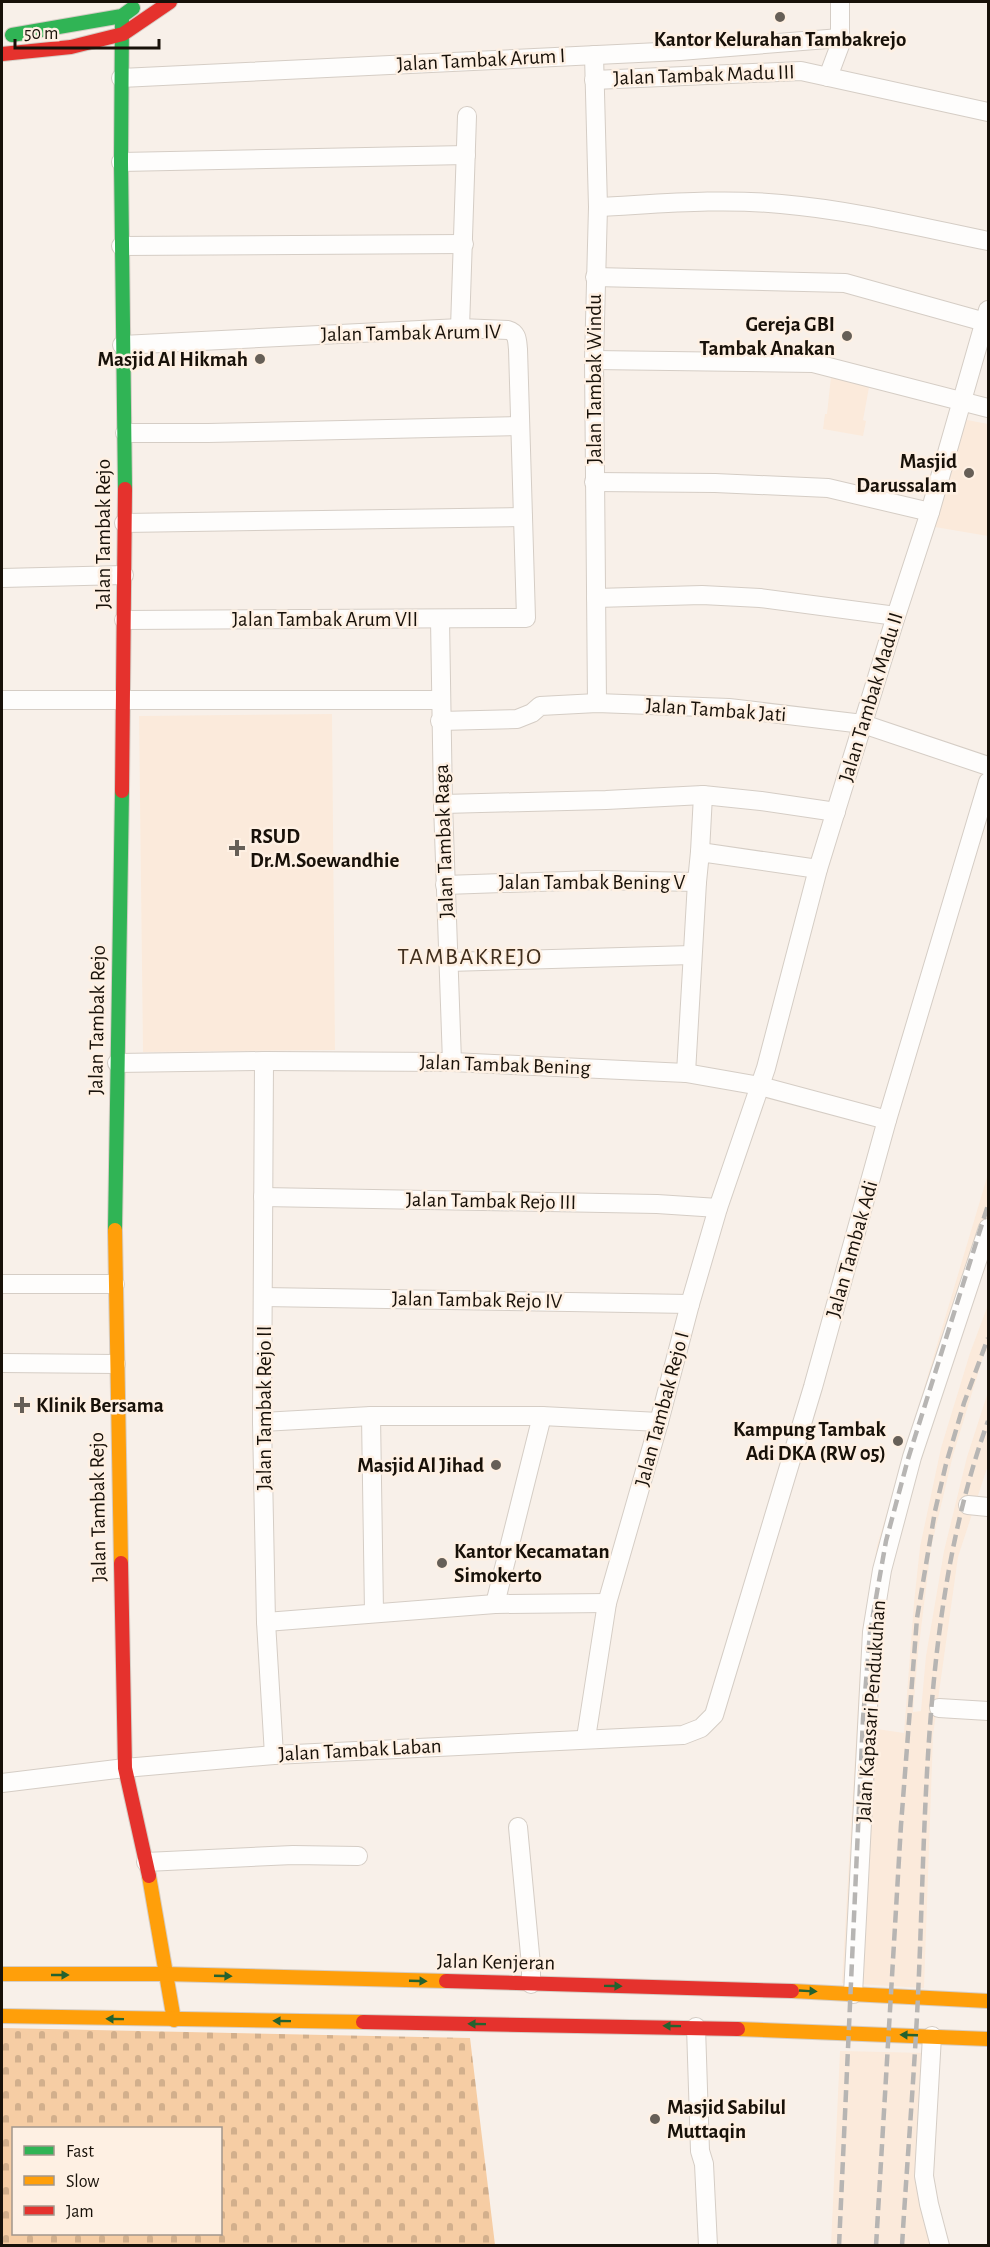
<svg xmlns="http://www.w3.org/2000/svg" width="990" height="2247" font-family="'Alegreya Sans',sans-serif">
<defs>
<pattern id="cemetery-stones" width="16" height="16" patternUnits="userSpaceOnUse" patternTransform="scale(1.5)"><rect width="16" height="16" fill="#f6cda4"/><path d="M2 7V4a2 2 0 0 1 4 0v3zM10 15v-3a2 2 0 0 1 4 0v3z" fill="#d2af8c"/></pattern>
</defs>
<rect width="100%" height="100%" fill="#f8f0e9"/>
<g fill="#fbeadb">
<path d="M831 377 869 387 863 420 866 421 863 436 823 429 825 414H827Z"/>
<path d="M962 419 988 424V536L935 527 950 461Z"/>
<path d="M332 714 335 1050 143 1052 139 716Z"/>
<path d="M988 1174V1220L904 1493 876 1655 870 1728 904 1733 914 1603 920 1547 941 1448 970 1353 988 1305V1348L983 1357 953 1455 931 1548 918 1653 913 1712 921 1711 926 1656 944 1551 967 1457 988 1392V1465L958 1557 933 1735 924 1988 842 1983 861 1653 877 1546Z"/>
<path d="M840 2051 927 2053 922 2174 937 2245 831 2246Z"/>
</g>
<path fill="url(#cemetery-stones)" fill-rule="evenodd" d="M2 2028 470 2038 495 2245 2 2246ZM14 2128H220V2234H14Z"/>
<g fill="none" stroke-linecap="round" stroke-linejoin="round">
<g stroke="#d5cdc5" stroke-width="20">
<g id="street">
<path d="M594 55 598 207 594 360 597 703"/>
<path d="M828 77 840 45V2"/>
<path d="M121 78 680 51 840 38"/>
<path d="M594 80 801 71 988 112"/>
<path d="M121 162 466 155"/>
<path d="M598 207C659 204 720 198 781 204 851 210 920 227 988 241"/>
<path d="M121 246 464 244"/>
<path d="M595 277 845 283 985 322"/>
<path d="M460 328 467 116"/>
<path d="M122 345 460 328 508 330C518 333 517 341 518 349L526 618 124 620"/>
<path d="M594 360 813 363 988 408"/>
<path d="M125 433H208L519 426"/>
<path d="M594 482 715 483 828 488 930 512"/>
<path d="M124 523 523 517"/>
<path d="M2 578 124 575"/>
<path d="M596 598 702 595 760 598 896 616"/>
<path d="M440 619 443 804 452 1062"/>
<path d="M2 700H441"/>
<path d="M440 721 517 719 532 713 540 706 597 703 729 708 863 724 988 766"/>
<path d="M443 804 606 800 703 795 761 801 836 812"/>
<path d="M700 852 703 795"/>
<path d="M445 885 596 880 697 882 700 852 818 869"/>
<path d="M448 962 692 955"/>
<path d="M264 1061 262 1422 266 1622 274 1755"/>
<path d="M117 1063 264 1061 452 1062 686 1073 760 1086 887 1120"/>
<path d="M686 1073 697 882"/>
<path d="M263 1197 657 1204 718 1208"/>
<path d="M2 1284H115"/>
<path d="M263 1297 690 1304"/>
<path d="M2 1363 116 1364"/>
<path d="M371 1416 374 1612"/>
<path d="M262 1422 371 1416H542L659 1422"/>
<path d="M968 1505 988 1507"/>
<path d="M495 1604 542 1416"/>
<path d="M266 1622 495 1604 607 1603"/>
<path d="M939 1708 988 1711"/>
<path d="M586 1738 607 1603 659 1422 690 1304 718 1208 766 1068 818 869 896 616 930 512 988 310"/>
<path d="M2 1783 125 1768 274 1755 683 1735 701 1728 714 1715 813 1387 887 1120 988 782"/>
<path d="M518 1827 531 1965V1984"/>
<path d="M146 1862 293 1855 358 1856"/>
<path d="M853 1994 872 1632 882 1570 912 1457 988 1228"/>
<path d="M696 2027 700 2151 704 2164 708 2246"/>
<path d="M932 2036 924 2176 929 2204 940 2246"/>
</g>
</g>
<g stroke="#d5cdc5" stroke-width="16">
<g id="fast">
<path d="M122 16 121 162 125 489"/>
<path d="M12 35 122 16 133 8"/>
<path d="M115 1230 122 791"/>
</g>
</g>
<g stroke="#d5cdc5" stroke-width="16">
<g id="slow">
<path d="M115 1230 121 1563"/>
<path d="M149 1876 174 2020"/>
<path d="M2 1974H165L446 1981"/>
<path d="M792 1991 988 2001"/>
<path d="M2 2016 363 2022"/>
<path d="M738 2029 988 2039"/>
</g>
</g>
<g stroke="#d5cdc5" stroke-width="16">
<g id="jam">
<path d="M2 54 71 47 123 34 170 2"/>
<path d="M122 791 125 489"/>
<path d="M121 1563 125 1768 149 1876"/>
<path d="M446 1981 792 1991"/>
<path d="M363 2022 738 2029"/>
</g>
</g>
<use href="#street" stroke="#fefdfc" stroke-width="18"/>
<use href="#fast" stroke="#30b455" stroke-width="14"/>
<use href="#slow" stroke="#ff9f0a" stroke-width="14"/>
<use href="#jam" stroke="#e5322d" stroke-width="14"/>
<g stroke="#b7b5b3" stroke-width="4.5" stroke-dasharray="12 6" stroke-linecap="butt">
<path d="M839 2246 863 1719 870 1632 886 1541 908 1459 988 1205"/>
<path d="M876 2246 901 1825 917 1618 935 1511 946 1464 964 1403 988 1338"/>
<path d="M902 2246C907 2162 914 2079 918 1996 927 1803 922 1605 988 1421"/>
</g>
</g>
<defs><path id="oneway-solid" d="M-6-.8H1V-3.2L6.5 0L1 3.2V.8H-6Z" transform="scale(1.5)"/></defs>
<g fill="#24622f">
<use href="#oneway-solid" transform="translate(60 1975)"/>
<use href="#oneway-solid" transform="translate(223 1976) rotate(2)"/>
<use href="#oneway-solid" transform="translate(418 1981) rotate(2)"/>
<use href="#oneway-solid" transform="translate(613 1986) rotate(1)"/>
<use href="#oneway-solid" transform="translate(808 1991) rotate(3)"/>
<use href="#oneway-solid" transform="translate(115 2019) rotate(-179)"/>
<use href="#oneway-solid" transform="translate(282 2021) rotate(-179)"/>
<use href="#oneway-solid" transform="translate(477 2024) rotate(-179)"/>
<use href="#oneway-solid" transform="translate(672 2026) rotate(-179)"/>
<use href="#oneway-solid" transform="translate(909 2035) rotate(-178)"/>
</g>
<g fill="#665f57" stroke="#fef0e3" stroke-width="2">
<circle cx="780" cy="17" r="6"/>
<circle cx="847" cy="336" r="6"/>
<circle cx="260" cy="359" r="6"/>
<circle cx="969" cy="473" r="6"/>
<path d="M234 839h6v6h6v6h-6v6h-6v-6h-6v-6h6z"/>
<path d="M19 1396h6v6h6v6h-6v6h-6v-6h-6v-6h6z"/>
<circle cx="898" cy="1441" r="6"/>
<circle cx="496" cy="1465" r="6"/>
<circle cx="442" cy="1563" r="6"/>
<circle cx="655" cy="2119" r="6"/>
</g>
<g text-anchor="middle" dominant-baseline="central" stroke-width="5" stroke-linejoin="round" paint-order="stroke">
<g font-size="21" font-weight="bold" fill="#181109" stroke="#fef0e3" text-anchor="end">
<text x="780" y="39" text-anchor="middle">Kantor Kelurahan Tambakrejo</text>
<text x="835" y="324">Gereja GBI<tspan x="835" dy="24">Tambak Anakan</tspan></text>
<text x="248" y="359">Masjid Al Hikmah</text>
<text x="957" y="461">Masjid<tspan x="957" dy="24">Darussalam</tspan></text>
<text x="250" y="836" text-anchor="start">RSUD<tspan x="250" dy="24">Dr.M.Soewandhie</tspan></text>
<text x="36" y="1405" text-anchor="start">Klinik Bersama</text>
<text x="886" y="1429">Kampung Tambak<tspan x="886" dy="24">Adi DKA (RW 05)</tspan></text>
<text x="484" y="1465">Masjid Al Jihad</text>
<text x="454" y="1551" text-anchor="start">Kantor Kecamatan<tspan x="454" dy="24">Simokerto</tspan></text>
<text x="667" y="2107" text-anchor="start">Masjid Sabilul<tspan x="667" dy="24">Muttaqin</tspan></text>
</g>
<g font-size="21" fill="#181109" stroke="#fef0e3">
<text transform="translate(481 60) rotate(-3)">Jalan Tambak Arum I</text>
<text transform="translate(704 75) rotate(-2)">Jalan Tambak Madu III</text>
<text transform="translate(411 333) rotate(-1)">Jalan Tambak Arum IV</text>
<text transform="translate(594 379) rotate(-90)">Jalan Tambak Windu</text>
<text transform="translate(103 534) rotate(-90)">Jalan Tambak Rejo</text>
<text x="325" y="619">Jalan Tambak Arum VII</text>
<text transform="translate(871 697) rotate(-73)">Jalan Tambak Madu II</text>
<text transform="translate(716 710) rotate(4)">Jalan Tambak Jati</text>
<text transform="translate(444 841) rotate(-92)">Jalan Tambak Raga</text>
<text x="592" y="882">Jalan Tambak Bening V</text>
<text transform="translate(97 1020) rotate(-89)">Jalan Tambak Rejo</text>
<text transform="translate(505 1065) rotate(2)">Jalan Tambak Bening</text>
<text transform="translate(491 1201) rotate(1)">Jalan Tambak Rejo III</text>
<text transform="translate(852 1249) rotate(-74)">Jalan Tambak Adi</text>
<text transform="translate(477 1300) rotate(1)">Jalan Tambak Rejo IV</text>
<text transform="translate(264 1408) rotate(-90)">Jalan Tambak Rejo II</text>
<text transform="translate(662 1409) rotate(-75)">Jalan Tambak Rejo I</text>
<text transform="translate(98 1507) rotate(-91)">Jalan Tambak Rejo</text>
<text transform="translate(871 1711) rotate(-86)">Jalan Kapasari Pendukuhan</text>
<text transform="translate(360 1750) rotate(-3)">Jalan Tambak Laban</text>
<text transform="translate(496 1962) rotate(1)">Jalan Kenjeran</text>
</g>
<g font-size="24" letter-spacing="1.5" fill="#402e1d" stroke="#fef0e3">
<text x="470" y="957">TAMBAKREJO</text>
</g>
</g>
<rect width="990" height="2247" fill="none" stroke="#181109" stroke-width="6"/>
<rect x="12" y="2127" width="210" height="108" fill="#fef0e3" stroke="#a2978c" stroke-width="1.5"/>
<rect x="24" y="2146" width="30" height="9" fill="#30b455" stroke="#a2978c" stroke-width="1.5"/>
<text x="66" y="2157" font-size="18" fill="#181109">Fast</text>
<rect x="24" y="2176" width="30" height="9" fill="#ff9f0a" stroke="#a2978c" stroke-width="1.5"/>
<text x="66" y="2187" font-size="18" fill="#181109">Slow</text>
<rect x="24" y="2206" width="30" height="9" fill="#e5322d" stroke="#a2978c" stroke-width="1.5"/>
<text x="66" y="2217" font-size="18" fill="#181109">Jam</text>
<path d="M15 39v9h144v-9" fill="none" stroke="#181109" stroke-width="3"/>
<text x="24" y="39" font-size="18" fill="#181109" stroke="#fef0e3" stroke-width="4.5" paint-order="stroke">50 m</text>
</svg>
